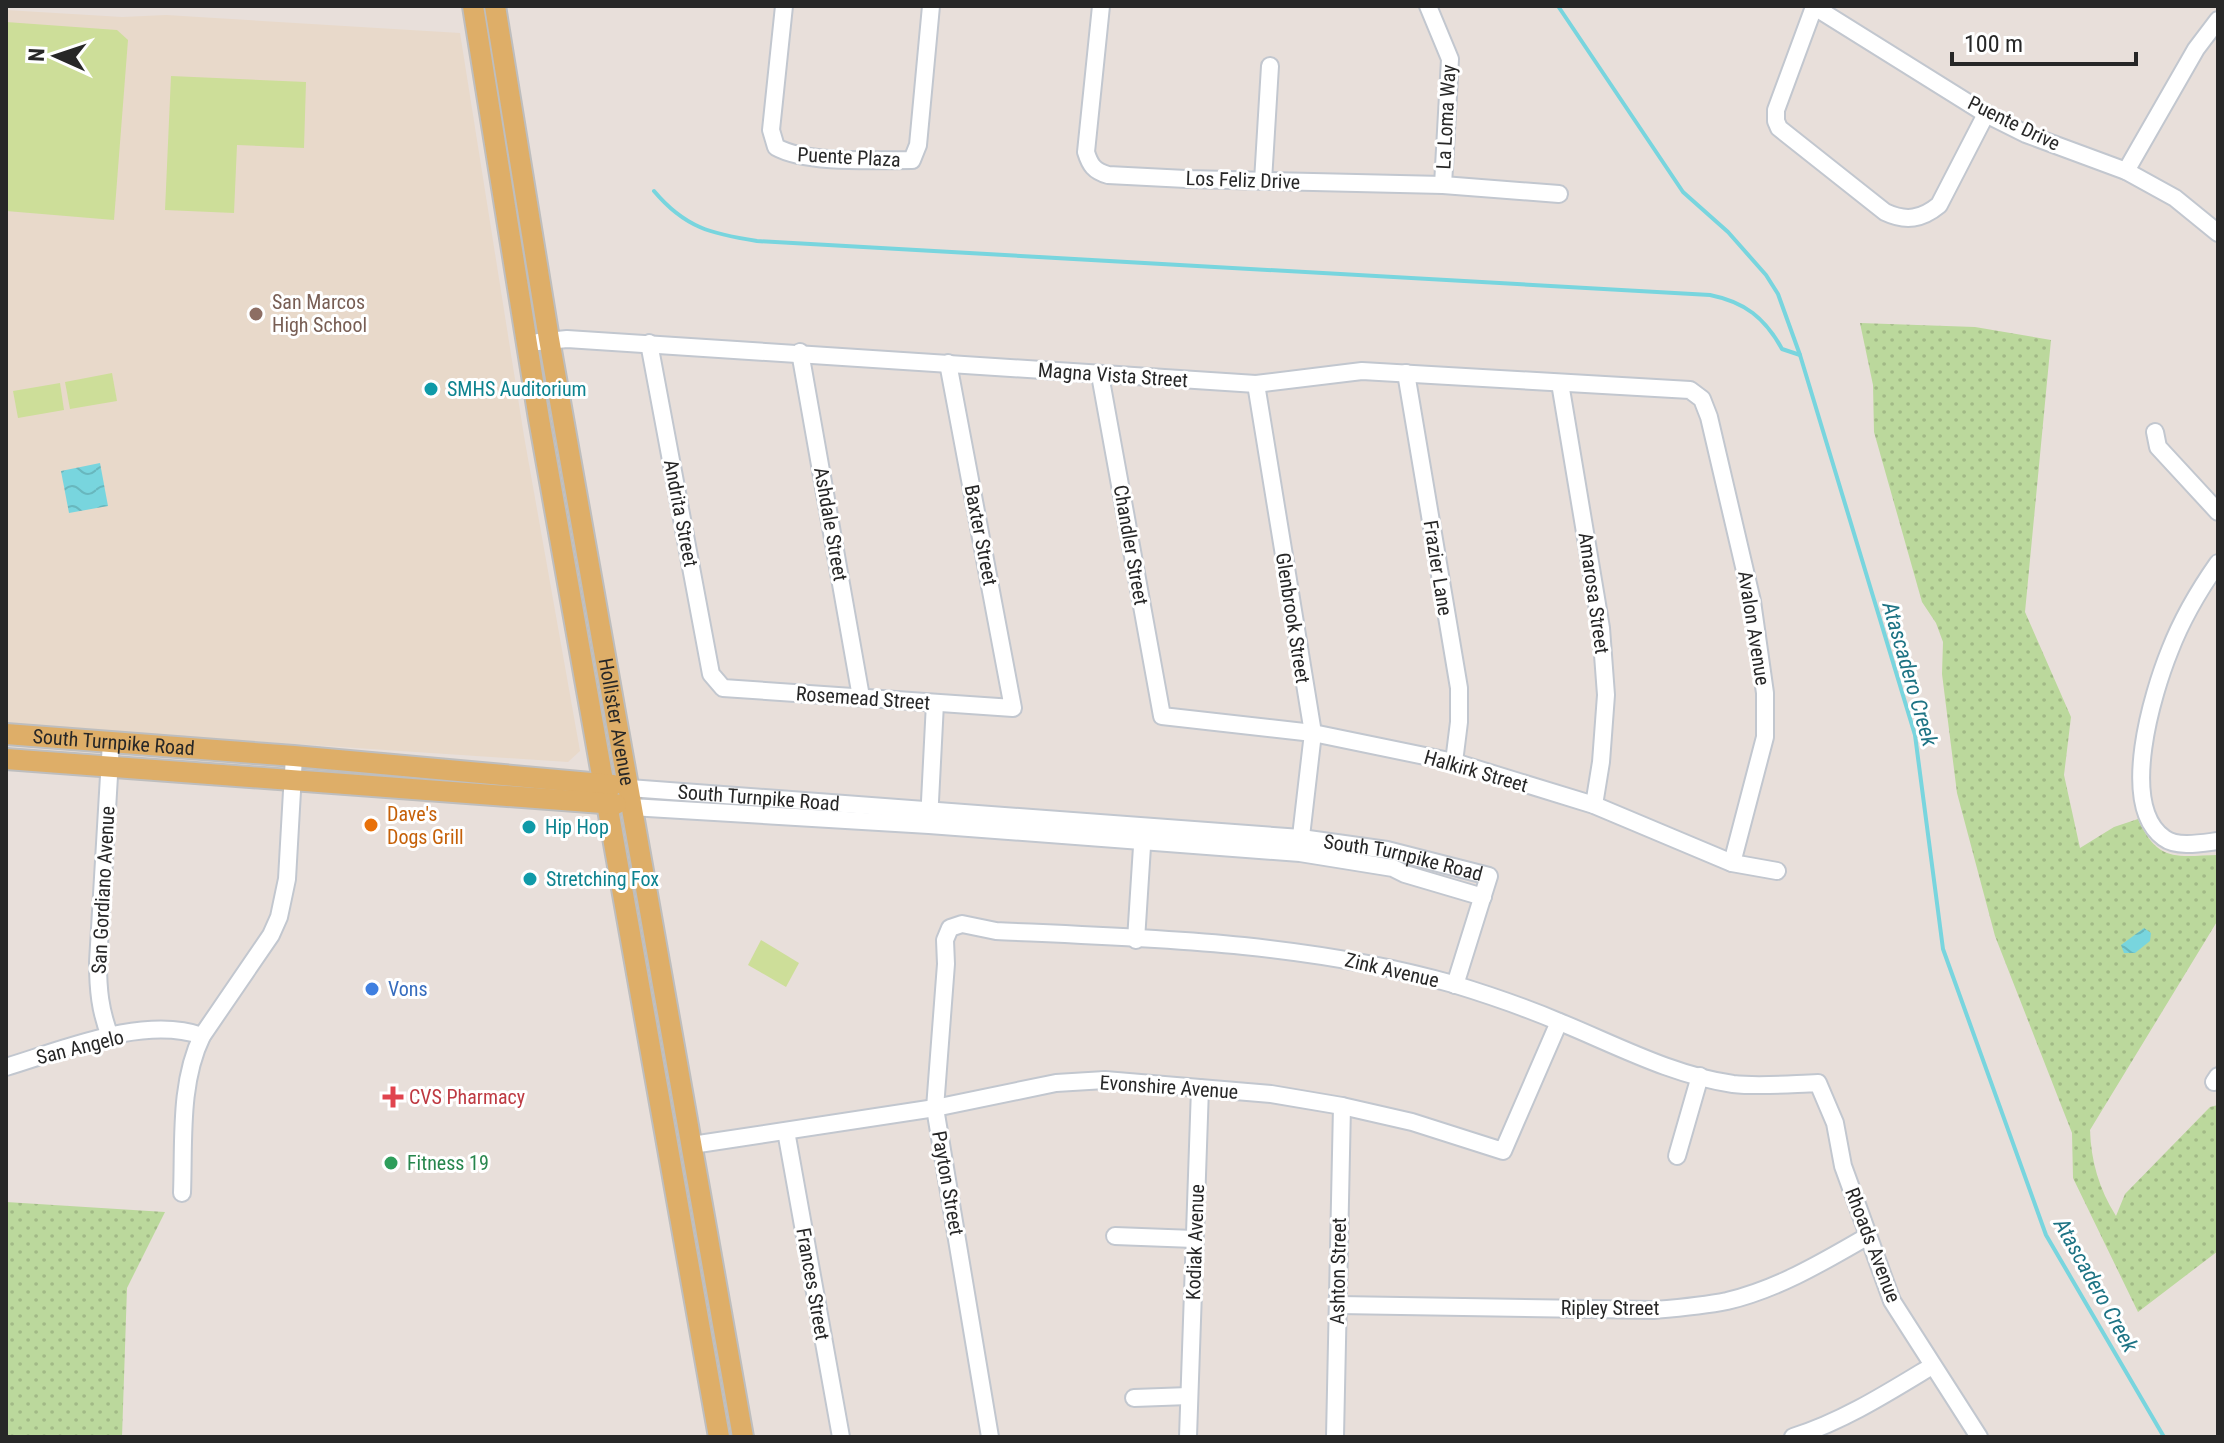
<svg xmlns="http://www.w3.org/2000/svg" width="2224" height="1443" font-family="'Roboto Condensed',sans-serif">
<defs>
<pattern id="grass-dots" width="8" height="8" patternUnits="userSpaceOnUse" patternTransform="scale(2)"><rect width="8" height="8" fill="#bbd89c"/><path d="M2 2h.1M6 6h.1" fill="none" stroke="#a1b986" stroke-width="1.8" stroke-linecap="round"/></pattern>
<pattern id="water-waves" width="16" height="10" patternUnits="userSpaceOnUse" patternTransform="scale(2)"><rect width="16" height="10" fill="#78d5de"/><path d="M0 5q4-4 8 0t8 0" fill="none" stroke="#68b7be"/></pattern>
</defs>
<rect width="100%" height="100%" fill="#e8dfda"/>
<path fill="#e8d9ca" d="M6 10 122 17 166 15 460 33 524 436 580 751 568 762 6 725Z"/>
<g fill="url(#grass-dots)">
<path d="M1860 323 1975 327 2051 340 2025 612 2071 717 2064 775 2080 848 2114 827 2138 819C2158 863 2176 856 2218 855V920L2090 1130C2091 1161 2099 1189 2116 1216L2125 1194 2210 1107 2218 1105V1251L2138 1312 2073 1178 2072 1133 1995 936 1957 793 1942 674 1943 642 1936 623 1922 602 1874 432 1873 385Z"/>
<path d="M6 1202 165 1212 127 1288 122 1437H6Z"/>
</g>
<g fill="#cdde99">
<path d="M6 22 117 30 128 40 114 220 6 211Z"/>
<path d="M171 76 306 82 304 148 237 145 234 213 165 210Z"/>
<path d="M112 373 117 401 70 409 65 382Z"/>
<path d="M60 383 64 410 18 418 13 391Z"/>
<path d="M761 940 799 963 786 987 748 965Z"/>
</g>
<g fill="url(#water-waves)">
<path d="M100 463 108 506 69 513 61 471Z"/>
<path d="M2144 928 2151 933 2150 941 2135 953H2124L2121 945Z"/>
</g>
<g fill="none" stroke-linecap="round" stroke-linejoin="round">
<g stroke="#78d5de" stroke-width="4">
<path d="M1558 6 1683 192 1728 232 1766 275 1778 294 1800 355 1915 735 1943 949 2046 1235 2164 1437"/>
<path d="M654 191C685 228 712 234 757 241L1710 295C1745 302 1765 318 1782 349L1800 355"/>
</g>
<g stroke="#c2c7cf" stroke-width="20">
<g id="minor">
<path d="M784 6 771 130 776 147C806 164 876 160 912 160L918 145 931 6"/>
<path d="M1101 6 1086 152C1090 165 1094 171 1108 175L1186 179 1443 185 1559 194"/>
<path d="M1428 6 1450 59 1443 185"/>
<path d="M1813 6 1986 114 2026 134 2126 171 2175 198 2218 233"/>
<path d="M1814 7 1776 110V121L1779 128 1885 212C1906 222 1922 219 1939 205L1986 114"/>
<path d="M2126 171 2196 49 2218 20"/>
<path d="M1263 181 1270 66"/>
<path d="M538 342 567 339 1256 384 1362 371 1690 390 1702 399 1709 417 1752 601 1765 693V737L1732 863"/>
<path d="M649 343 711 674 723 688 1013 708 948 363"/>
<path d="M800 352 861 697"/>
<path d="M1406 373 1459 688V722L1454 762"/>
<path d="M1100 375 1162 716 1313 733 1454 762 1594 805 1732 863 1777 871"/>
<path d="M1560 383 1601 628 1606 695 1601 762 1594 805"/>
<path d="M1256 384 1313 733 1300 845"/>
<path d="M2155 432 2158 447 2218 512"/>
<path d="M2218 563C2199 590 2182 619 2170 650 2153 692 2118 805 2164 838 2177 848 2202 843 2218 841"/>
<path id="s1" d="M629 788 1301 838 1387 850 1489 876 1455 985"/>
<path d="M631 807 929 825 1300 853 1393 868 1405 874 1483 897"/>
<path d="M929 821 935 703"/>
<path d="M1136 940 1143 831"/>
<path d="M110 1036C100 1011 98 989 98 962L111 742"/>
<path d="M6 1067C63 1050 144 1015 202 1036"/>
<path d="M2214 1082 2218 1076"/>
<path d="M786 1131 841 1437"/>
<path d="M692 1145 935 1108 1056 1083 1105 1080 1271 1094 1342 1106 1412 1122 1503 1151 1559 1022"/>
<path d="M1677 1156 1700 1076"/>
<path d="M182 1193C184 1142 179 1083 202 1036L271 935 279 917 287 879 294 756"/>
<path d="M1115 1236 1194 1239"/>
<path d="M1338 1305 1654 1310C1678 1308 1703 1306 1727 1301 1778 1289 1823 1262 1868 1236"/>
<path d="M1134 1398 1189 1396"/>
<path d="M990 1437 935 1108 946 964 945 940 950 928 962 924 996 931C1149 938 1305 942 1453 984 1489 995 1527 1008 1562 1023 1618 1046 1672 1075 1733 1084 1760 1087 1790 1084 1818 1083L1835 1123 1843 1166 1892 1301 1979 1437"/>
<path d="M1188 1437 1200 1088"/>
<path d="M1335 1437 1342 1106"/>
<path d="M1793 1437C1842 1422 1889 1392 1932 1366"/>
</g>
</g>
<g stroke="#bebebe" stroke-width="24">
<g id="major">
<path d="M473 6 539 419 719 1437"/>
<path id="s2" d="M495 6 549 339 743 1437"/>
<path id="s3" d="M6 734 294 756 613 785"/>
<path d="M6 759 616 804"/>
</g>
</g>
<use href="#minor" stroke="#fff" stroke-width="16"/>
<use href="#major" stroke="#deae68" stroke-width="20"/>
</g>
<circle fill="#8d6e63" stroke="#fff" stroke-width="3" cx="256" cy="314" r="8"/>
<g fill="#0f9aa8" stroke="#fff" stroke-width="3">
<circle cx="431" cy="389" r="8"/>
<circle cx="529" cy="827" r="8"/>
<circle cx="530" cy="879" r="8"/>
</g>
<circle fill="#e8710a" stroke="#fff" stroke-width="3" cx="371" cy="825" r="8"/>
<circle fill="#3f7fe0" stroke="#fff" stroke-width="3" cx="372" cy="989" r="8"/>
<path fill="#e0444e" stroke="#fff" stroke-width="3" d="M389 1085h8v8h8v8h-8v8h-8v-8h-8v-8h8z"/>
<circle fill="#2e9e5b" stroke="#fff" stroke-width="3" cx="391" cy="1163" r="8"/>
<g text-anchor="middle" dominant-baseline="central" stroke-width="6" stroke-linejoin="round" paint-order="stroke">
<g font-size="20" fill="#272727" stroke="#fff">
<text transform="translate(1446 117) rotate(-87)">La Loma Way</text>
<text transform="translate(2014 123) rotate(26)">Puente Drive</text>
<text transform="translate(849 157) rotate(3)">Puente Plaza</text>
<text transform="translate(1243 180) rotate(2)">Los Feliz Drive</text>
<text transform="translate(1113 375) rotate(4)">Magna Vista Street</text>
<text transform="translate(681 513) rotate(79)">Andrita Street</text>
<text transform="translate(831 524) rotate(80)">Ashdale Street</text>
<text transform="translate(981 535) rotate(79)">Baxter Street</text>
<text transform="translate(1131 545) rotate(80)">Chandler Street</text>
<text transform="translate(1438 568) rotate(81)">Frazier Lane</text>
<text transform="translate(1594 593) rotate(82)">Amarosa Street</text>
<text transform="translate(1293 618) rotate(81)">Glenbrook Street</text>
<text transform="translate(1754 628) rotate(81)">Avalon Avenue</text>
<text transform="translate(863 698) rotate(4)">Rosemead Street</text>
<text stroke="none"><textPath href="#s2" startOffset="726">Hollister Avenue</textPath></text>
<text stroke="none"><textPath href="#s3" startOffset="108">South Turnpike Road</textPath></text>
<text transform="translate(1476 771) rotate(16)">Halkirk Street</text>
<text stroke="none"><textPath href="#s1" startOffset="130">South Turnpike Road</textPath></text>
<text stroke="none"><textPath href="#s1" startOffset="778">South Turnpike Road</textPath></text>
<text transform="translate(103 890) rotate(-87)">San Gordiano Avenue</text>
<text transform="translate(1392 970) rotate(13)">Zink Avenue</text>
<text transform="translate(80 1047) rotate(-14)">San Angelo</text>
<text transform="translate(1169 1087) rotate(4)">Evonshire Avenue</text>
<text transform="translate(948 1183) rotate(80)">Payton Street</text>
<text transform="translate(1195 1242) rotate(-88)">Kodiak Avenue</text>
<text transform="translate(1873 1245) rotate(69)">Rhoads Avenue</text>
<text transform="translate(1338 1271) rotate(-89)">Ashton Street</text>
<text transform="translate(813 1284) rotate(80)">Frances Street</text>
<text x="1610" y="1308">Ripley Street</text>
</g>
<g font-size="20" fill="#785e54" stroke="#fff" text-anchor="start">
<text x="272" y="302">San Marcos<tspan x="272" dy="23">High School</tspan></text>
</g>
<g font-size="20" fill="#0d838f" stroke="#fff" text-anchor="start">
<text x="447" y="389">SMHS Auditorium</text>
<text x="545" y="827">Hip Hop</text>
<text x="546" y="879">Stretching Fox</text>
</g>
<g font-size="20" fill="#c56008" stroke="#fff" text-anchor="start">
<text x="387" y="814">Dave's<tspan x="387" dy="23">Dogs Grill</tspan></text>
</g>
<g font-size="20" fill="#366cbe" stroke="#fff" text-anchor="start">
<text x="388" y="989">Vons</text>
</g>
<g font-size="20" fill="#be3a42" stroke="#fff" text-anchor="start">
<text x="409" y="1097">CVS Pharmacy</text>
</g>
<g font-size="20" fill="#27864d" stroke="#fff" text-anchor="start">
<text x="407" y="1163">Fitness 19</text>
</g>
<g font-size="22" font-style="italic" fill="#1d7384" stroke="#fff">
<text transform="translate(1910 674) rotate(74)">Atascadero Creek</text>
<text transform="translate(2096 1285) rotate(61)">Atascadero Creek</text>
</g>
</g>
<rect width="2224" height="1443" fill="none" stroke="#272727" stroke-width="16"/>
<g transform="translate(56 56) rotate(273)" stroke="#ffffff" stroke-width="6" paint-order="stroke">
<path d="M0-6L14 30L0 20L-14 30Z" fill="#272727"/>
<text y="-12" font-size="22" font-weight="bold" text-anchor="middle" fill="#272727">N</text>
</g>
<path d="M1952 52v12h184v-12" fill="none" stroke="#272727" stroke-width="4"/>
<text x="1964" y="52" font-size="24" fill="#272727" stroke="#ffffff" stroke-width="6" paint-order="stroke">100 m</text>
</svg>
